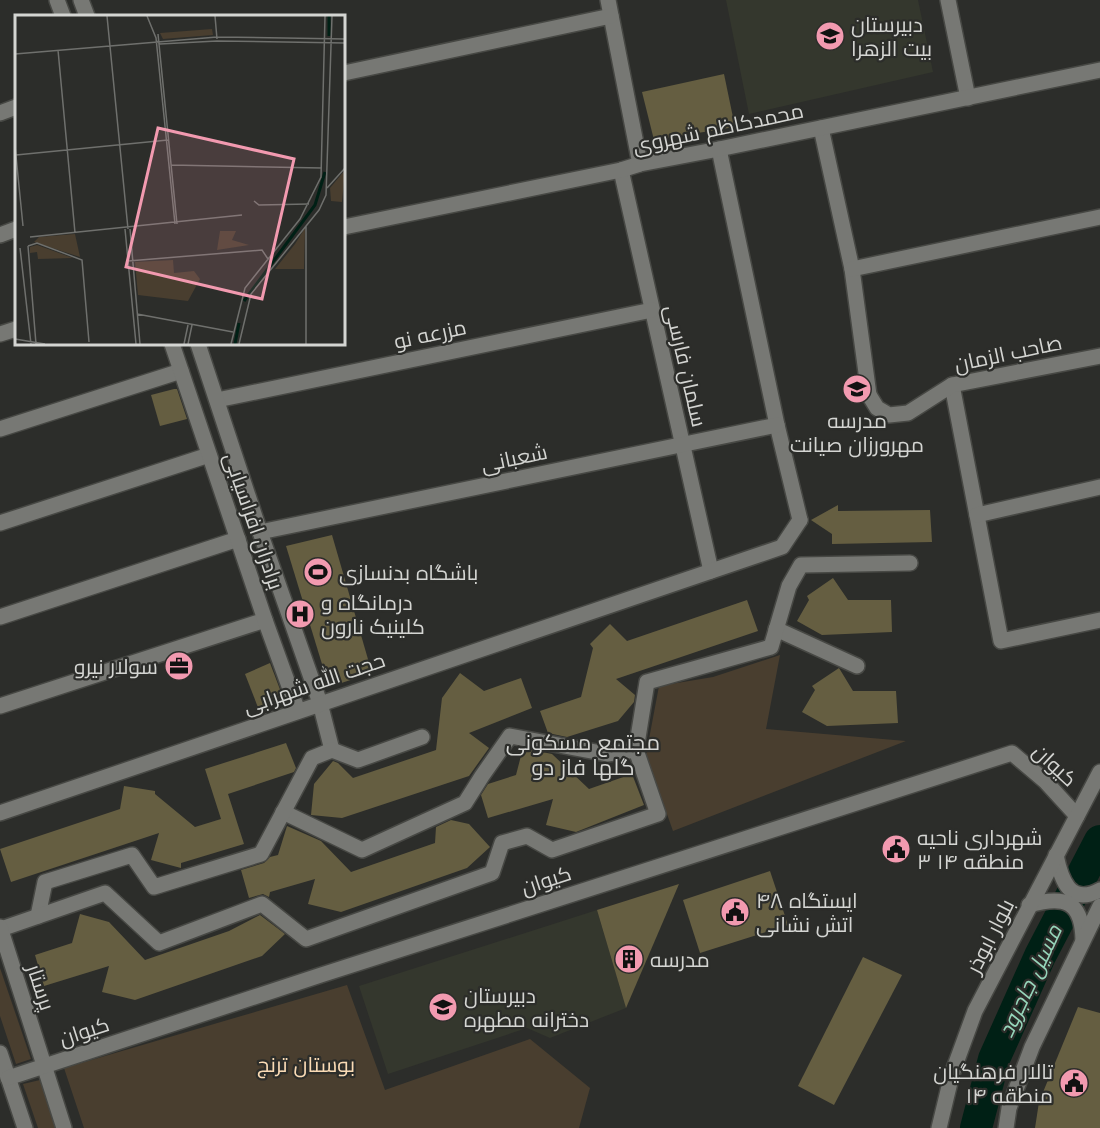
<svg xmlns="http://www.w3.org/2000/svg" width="1100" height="1128" font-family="Helvetica,Cairo,sans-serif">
<rect width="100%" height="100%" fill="#2c2d2a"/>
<g fill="#34372d">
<path d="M726 0H918L933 72 749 114Z"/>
<path d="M597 910 626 1008 550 1038 527 1028 388 1074 359 986Z"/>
</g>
<g fill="#493e2f">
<path d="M780 655 766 729 906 741 673 831 646 755 659 686 713 677Z"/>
<path d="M0 968 31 1059 16 1064 0 1016Z"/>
<path d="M347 985 385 1090 530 1039 590 1088 579 1128H84L64 1068Z"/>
<path d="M40 1080 55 1128H38L23 1084Z"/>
</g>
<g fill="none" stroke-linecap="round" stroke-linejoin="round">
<path stroke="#002015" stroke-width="32" d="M976 1128 994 1059 1040 956 1100 841"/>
</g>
<g fill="#655e41">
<path d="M724 74 735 127 654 140 642 92Z"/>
<path d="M174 389H177L187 419 160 426 151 395Z"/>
<path d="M838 505V511L930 510 932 542 832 544V534L811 520Z"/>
<path d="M332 535 372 673 329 687 286 546Z"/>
<path d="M833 578 848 600H891L892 632 822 635 797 621 809 600 807 596Z"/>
<path d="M747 600 758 631 616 679 635 695 634 702 618 721 567 737 548 733 540 711 581 697 593 648 590 644 610 624 627 641Z"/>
<path d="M270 663 284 700 259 710 245 674Z"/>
<path d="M839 668 853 691H896L898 723 827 726 802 712 815 690 812 686Z"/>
<path d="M460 673 484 691 521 678 532 708 469 733 489 748 469 776 342 818 311 815 314 784 333 761 338 763 353 778 436 750 442 698Z"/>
<path d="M286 743 296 768 294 772 228 794 244 844 181 863V868L151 860 159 833 11 882 0 849 120 809 124 786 155 791V794L195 827 221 819 205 769Z"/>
<path d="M523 748 552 754 589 789 632 774 644 805 576 832 546 825 553 799 488 818 481 795 488 784 516 775Z"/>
<path d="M451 820 469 824 490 847 467 868 341 912 308 904 315 879 270 892 269 897 263 894 249 898 241 870 264 863 270 857 278 855 287 826 321 841 351 872 435 843 436 827Z"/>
<path d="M770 871 788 925 700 953 683 900Z"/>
<path d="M679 884 665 917 626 1008 597 910Z"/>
<path d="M80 914 109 922 145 960 229 931 260 915 285 934 262 956 135 1000 102 992 109 966 44 986 35 955 72 943Z"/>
<path d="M863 957 902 975 834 1105 798 1086Z"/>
<path d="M1078 1007 1100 1013V1128H1035L1039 1102Z"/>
</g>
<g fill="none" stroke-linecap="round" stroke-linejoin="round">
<g stroke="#474844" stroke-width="18">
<g id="minor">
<path d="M608 0 640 164"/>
<path d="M948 0 968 98"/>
<path d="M344 73 611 16"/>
<path d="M821 128 852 269 869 395"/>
<path d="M719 149 777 425 800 520"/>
<path d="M621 170 711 571"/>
<path d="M0 235 16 229"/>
<path d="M852 269 1100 217"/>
<path d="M0 334 16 329"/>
<path d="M952 385 1001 641 1100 620"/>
<path d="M217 400 652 310"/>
<path d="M0 429 181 371"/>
<path d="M977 515 1100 487"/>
<path d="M0 523 209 455"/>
<path d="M260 532 777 425"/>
<path d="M0 617 238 539"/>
<path d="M776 629 857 666"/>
<path d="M320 703 332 750"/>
<path d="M0 706 265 620"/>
<path d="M283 812 362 850 465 803 482 776 510 736 607 754 636 750"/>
<path d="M38 916 45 882 132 855 154 887 261 854 312 758 332 750 358 760 422 737"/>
<path d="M1 929 105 893 159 943 262 904 306 939 492 873 502 843 527 836 552 850 658 814 636 750 647 682 771 647 789 586 801 565 910 563"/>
</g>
</g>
<g stroke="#474844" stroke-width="18">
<g id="tertiary">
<path d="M57 0 63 16"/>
<path d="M81 0 87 16"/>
<path d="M0 113 16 107"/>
<path d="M344 227 621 170 640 164 719 149 1100 70"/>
<path d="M172 344 265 620 298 711"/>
<path d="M198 344 260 532 320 703"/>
<path d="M869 395 877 408 889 415 908 413 952 385 1100 356"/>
<path d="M0 813 782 547 800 520"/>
<path d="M0 927 64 1128"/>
<path d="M0 1053 25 1128"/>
<path d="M8 1078 321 975 1012 753 1045 781 1077 816"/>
</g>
</g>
<g stroke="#474844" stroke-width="18">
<g id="secondary">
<path d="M1056 855C1061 880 1070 906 1100 890"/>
<path d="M1029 905C1065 895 1082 901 1083 940"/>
<path d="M939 1128 952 1074 975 1011 1100 772"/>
<path d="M1006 1128 1009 1108 1032 1047 1100 906"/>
</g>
</g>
<use href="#minor" stroke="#777874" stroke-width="15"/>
<use href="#tertiary" stroke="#777874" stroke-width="15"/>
<use href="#secondary" stroke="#777874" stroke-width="15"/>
</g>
<defs>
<g id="school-disc" transform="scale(1.5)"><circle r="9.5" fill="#f29ab0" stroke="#2c2d2a"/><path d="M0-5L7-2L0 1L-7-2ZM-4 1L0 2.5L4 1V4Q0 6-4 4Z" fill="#111"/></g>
<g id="stadium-disc" transform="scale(1.5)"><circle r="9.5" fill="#f29ab0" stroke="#2c2d2a"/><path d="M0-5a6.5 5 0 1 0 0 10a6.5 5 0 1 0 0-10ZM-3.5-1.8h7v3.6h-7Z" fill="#111"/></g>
<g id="hospital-disc" transform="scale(1.5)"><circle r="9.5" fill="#f29ab0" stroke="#2c2d2a"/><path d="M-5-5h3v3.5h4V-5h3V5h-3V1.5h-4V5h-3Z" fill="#111"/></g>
<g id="office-disc" transform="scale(1.5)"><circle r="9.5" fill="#f29ab0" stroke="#2c2d2a"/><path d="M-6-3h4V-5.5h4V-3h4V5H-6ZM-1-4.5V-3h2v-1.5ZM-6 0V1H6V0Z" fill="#111"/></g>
<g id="civic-disc" transform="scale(1.5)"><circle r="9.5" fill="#f29ab0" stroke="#2c2d2a"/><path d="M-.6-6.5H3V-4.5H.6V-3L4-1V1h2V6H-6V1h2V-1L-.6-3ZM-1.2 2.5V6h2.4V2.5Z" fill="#111"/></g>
<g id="building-disc" transform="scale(1.5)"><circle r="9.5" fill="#f29ab0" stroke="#2c2d2a"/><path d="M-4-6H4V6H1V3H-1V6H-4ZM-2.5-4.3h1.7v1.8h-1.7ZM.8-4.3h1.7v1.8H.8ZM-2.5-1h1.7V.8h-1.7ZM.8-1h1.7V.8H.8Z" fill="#111"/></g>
</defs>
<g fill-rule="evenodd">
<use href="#school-disc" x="830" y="36"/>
<use href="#school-disc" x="857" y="389"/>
<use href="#stadium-disc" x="318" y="572"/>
<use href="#hospital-disc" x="300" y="614"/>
<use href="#office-disc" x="179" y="666"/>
<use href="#civic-disc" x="896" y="849"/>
<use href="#civic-disc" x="735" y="912"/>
<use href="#building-disc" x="629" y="959"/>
<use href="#school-disc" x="443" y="1007"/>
<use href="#civic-disc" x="1074" y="1083"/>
</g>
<g text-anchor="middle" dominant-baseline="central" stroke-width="4.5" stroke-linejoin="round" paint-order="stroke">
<g font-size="21" fill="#d4d5d2" stroke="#2c2d2a" text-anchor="start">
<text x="851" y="24">دبیرستان<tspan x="851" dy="24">بیت الزهرا</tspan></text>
<text x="857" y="420" text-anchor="middle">مدرسه<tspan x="857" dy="24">مهرورزان صیانت</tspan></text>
<text x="339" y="572">باشگاه بدنسازی</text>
<text x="321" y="602">درمانگاه و<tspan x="321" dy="24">کلینیک نارون</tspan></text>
<text x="158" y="666" text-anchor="end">سولار نیرو</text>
<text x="917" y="837">شهرداری ناحیه<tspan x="917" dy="24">۳ منطقه ۱۴</tspan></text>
<text x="756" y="900">ایستگاه ۴۸<tspan x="756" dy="24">اتش نشانی</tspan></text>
<text x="650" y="959">مدرسه</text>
<text x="464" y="995">دبیرستان<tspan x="464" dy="24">دخترانه مطهره</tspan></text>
<text x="1053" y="1071" text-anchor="end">تالار فرهنگیان<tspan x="1053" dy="24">منطقه ۱۴</tspan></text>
</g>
<g font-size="21" fill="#d4d5d2" stroke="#2c2d2a">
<text transform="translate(718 128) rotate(-12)">محمدکاظم شهروی</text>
<text transform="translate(430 334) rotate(-12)">مزرعه نو</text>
<text transform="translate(1008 353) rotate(-12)">صاحب الزمان</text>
<text transform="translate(686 366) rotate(77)">سلمان فارسی</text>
<text transform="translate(514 458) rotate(-12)">شعبانی</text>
<text transform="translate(254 521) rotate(71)">برادران افراسیابی</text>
<text transform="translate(314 683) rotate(-19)">حجت الله شهرابی</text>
<text transform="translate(1055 765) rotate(43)">کیوان</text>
<text transform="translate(546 880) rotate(-18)">کیوان</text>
<text transform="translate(990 936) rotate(-63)">بلوار ابوذر</text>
<text transform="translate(41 987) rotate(72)">پرستار</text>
<text transform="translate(84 1031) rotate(-18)">کیوان</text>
</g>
<g font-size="21" fill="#fadbb5" stroke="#2c2d2a">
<text x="306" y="1064">بوستان ترنج</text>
</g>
<g font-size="22" fill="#d4d5d2" stroke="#2c2d2a">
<text x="583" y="742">مجتمع مسکونی<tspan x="583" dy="25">گلها فاز دو</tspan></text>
</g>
<g font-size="22" font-style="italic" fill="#96d5ba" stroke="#2c2d2a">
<text transform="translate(1030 981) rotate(-65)">مسیل جاجرود</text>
</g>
</g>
<g transform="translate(15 15)">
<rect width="330" height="330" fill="#2c2d2a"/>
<path d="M197 14 198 20 148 24 145 18ZM330 155 327 187 316 186 315 173ZM290 213 289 254H260L280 229ZM205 216H221L217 225 234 230 202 235ZM60 219 65 242 19 227 24 222ZM22 230 58 243 23 244 22 237 15 238V232ZM158 245 159 258 179 256 185 264 173 286 123 280 120 247Z" fill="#493e2f"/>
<path fill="none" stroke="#002015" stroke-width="3" d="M314 1V21M229 286 300 190 310 157M220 329 224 308"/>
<path fill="none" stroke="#6f706d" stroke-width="1.5" d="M92 1 113 214M132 1 141 23 160 209M200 1 202 24M143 19 162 209M142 26 145 29 202 26 330 28M43 35 60 218M0 39 202 22 330 24M0 131 8 211M1 140 153 125M156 150 307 153M312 173 330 153M239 186 244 190 294 189M291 211V329M110 214 121 329M115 214 125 329M15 222 227 200M13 231 22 228 67 245 74 327M13 231 21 329M5 233 16 329M113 246 247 235 253 244M122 299 218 317M0 324 30 329M169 329 173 310M173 329 177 310M216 329 230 273 285 204 306 162 310 1M224 329 236 279 304 195 311 180 317 1"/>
<path fill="#f29ab0" fill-opacity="0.15" stroke="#f29ab0" stroke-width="3" d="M143 113 279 144 247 284 111 252Z"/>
<rect width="330" height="330" fill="none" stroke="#d4d5d2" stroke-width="3"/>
</g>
</svg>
